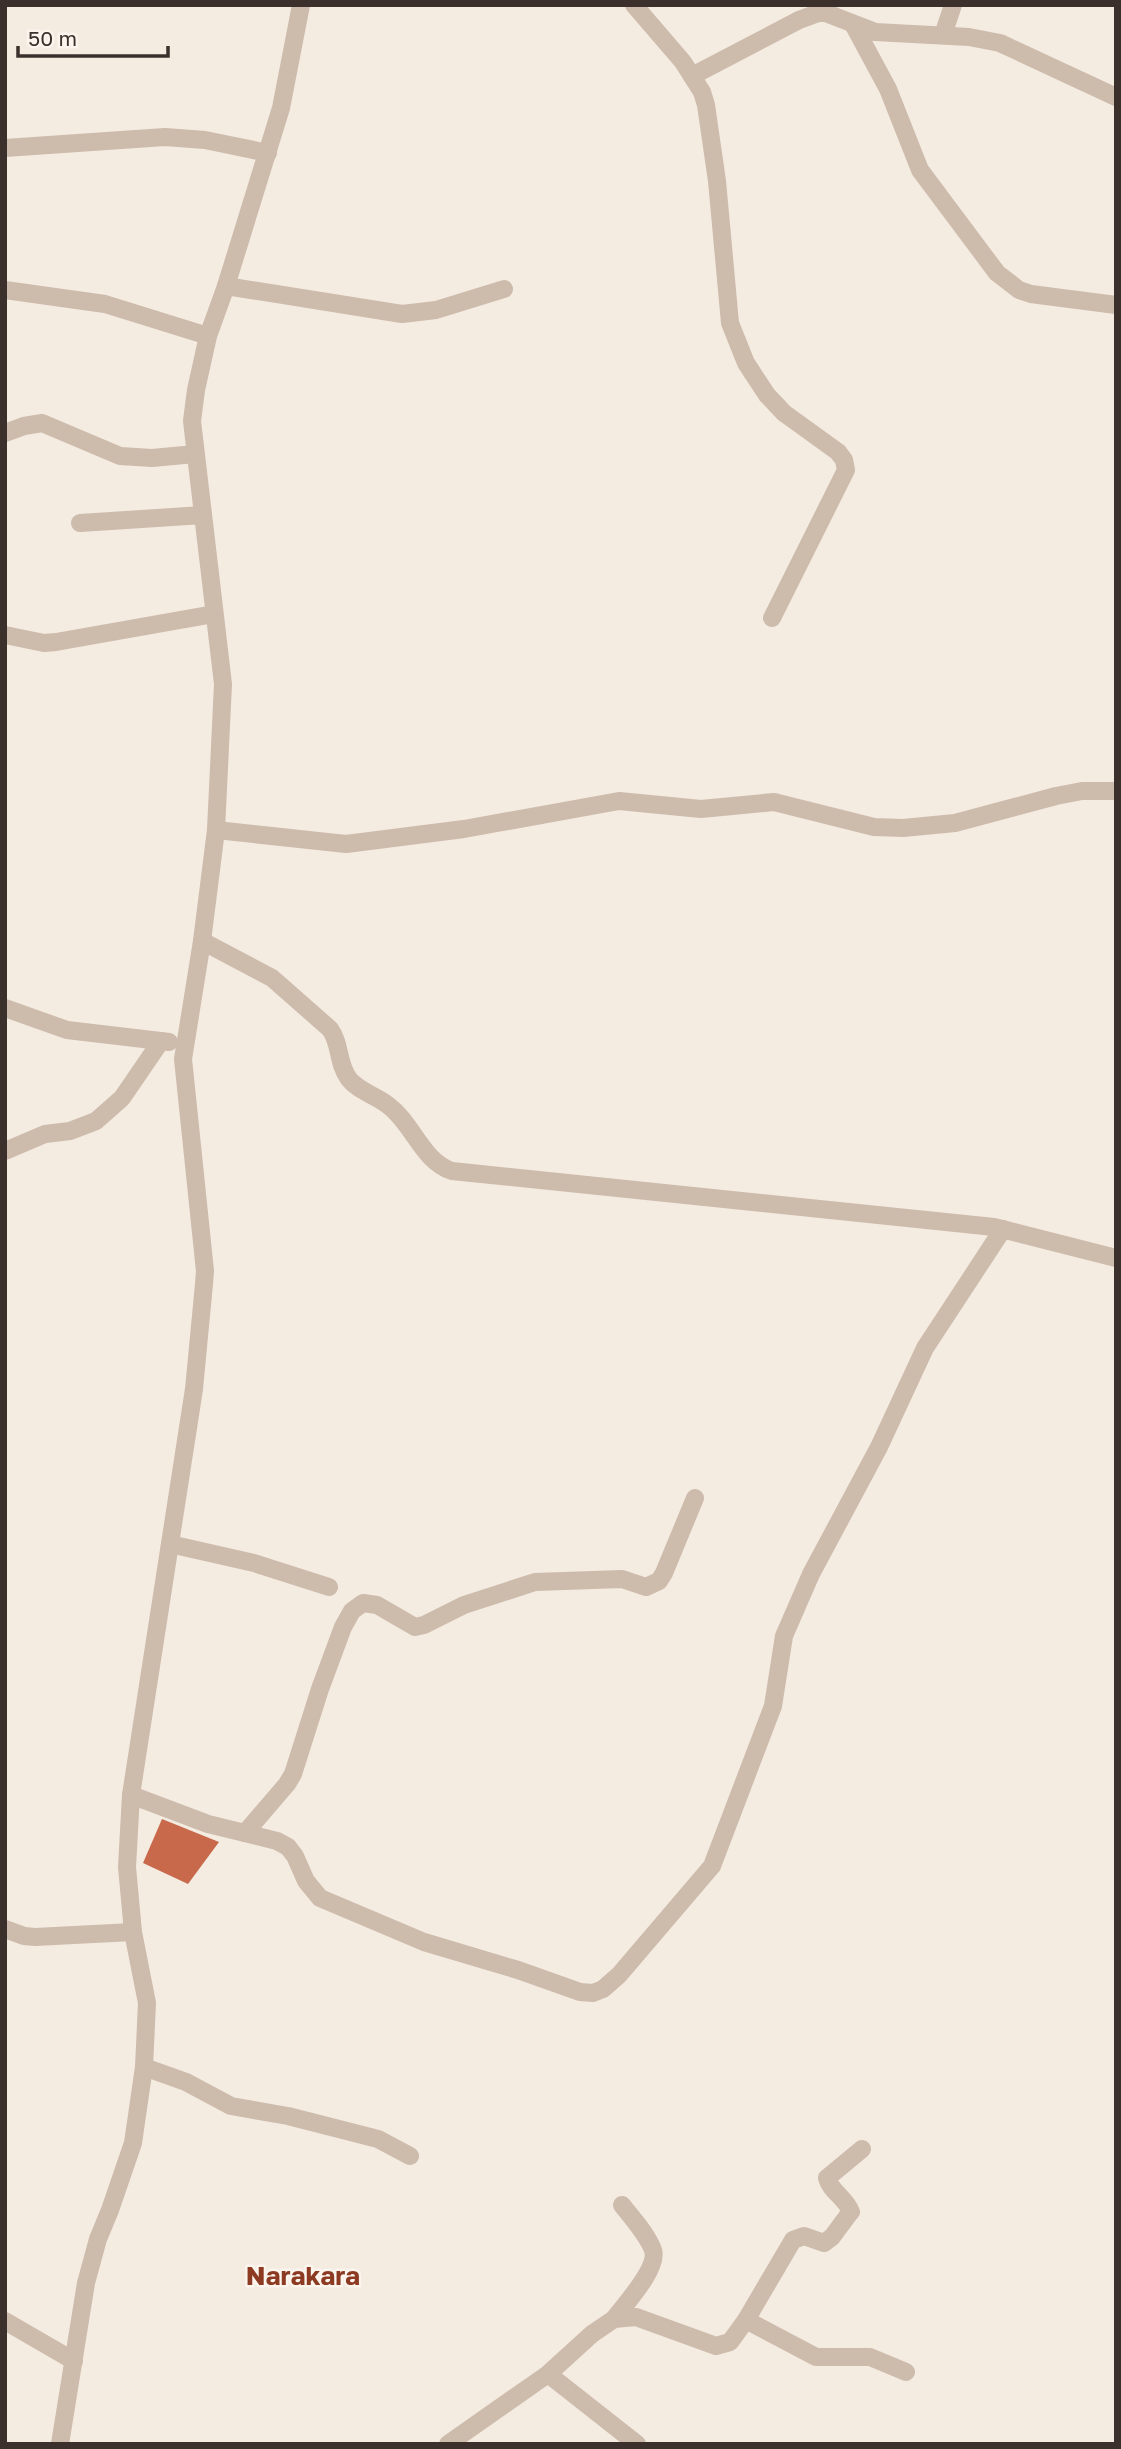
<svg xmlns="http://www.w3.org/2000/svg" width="1121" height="2449" font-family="'Golos Text',sans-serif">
<rect width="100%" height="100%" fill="#f4ebe1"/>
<path fill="#c8694b" d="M162 1819 219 1842 188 1884 143 1863Z"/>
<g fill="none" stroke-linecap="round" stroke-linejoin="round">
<g stroke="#cdbbac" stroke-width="18">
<path d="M634 5 683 62 702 92 706 105 717 181 730 323 746 363 767 395 784 413 838 452 844 460 846 470 772 618"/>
<path d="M853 24 888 89 920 170 997 273 1019 290 1031 294 1116 305"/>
<path d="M943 35 953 5"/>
<path d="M692 76 799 20 818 13H826L875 32 969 37 1000 43 1116 97"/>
<path d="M5 148 165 137 205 140 268 153"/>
<path d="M226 286 402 314 436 310 504 289"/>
<path d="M5 290 105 304 208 336"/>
<path d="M5 433 24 426 42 423 120 456 152 458 195 454"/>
<path d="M80 523 203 515"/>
<path d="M5 635 44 643 56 642 214 614"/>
<path d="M216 830 346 844 464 829 619 801 701 809 774 802 874 827 903 828 955 823 1056 796 1082 791H1116"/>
<path d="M202 941 272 978 330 1029C341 1044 337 1063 349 1079 358 1091 377 1096 389 1106 413 1124 422 1161 452 1171L994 1227 1116 1258"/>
<path d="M5 1008 67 1030 169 1042"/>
<path d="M5 1151 45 1134 70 1131 96 1121 122 1098 161 1041"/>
<path d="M170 1544 254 1563 329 1587"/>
<path d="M131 1795 208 1824 277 1841 288 1847 295 1856 306 1881 320 1898 424 1942 518 1970 580 1992 593 1993 603 1989 619 1975 712 1866 773 1706 784 1636 811 1574 879 1447 925 1348 1003 1229"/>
<path d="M245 1833 287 1784 293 1774 320 1689 343 1627 352 1611 363 1603 377 1605 415 1627 424 1625 464 1605 535 1582 622 1579 646 1587 659 1581 664 1573 695 1498"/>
<path d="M5 1929 24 1936 35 1937 133 1932"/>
<path d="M144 2067 186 2082 231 2106 288 2116 378 2139 410 2156"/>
<path d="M614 2319C625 2304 659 2268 653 2250 647 2234 632 2218 622 2205"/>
<path d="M746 2320 816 2357H870L906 2372"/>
<path d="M5 2321 74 2361"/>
<path d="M548 2374 637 2444"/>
<path d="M60 2444 86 2283 98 2239 110 2210 133 2143 144 2067 147 2003 133 1932 127 1867 131 1795 194 1389 204 1284 205 1271 183 1059 202 941 216 830 223 684 192 421 196 390 208 336 226 286 281 108 301 5"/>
<path d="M448 2444 548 2374 592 2334 614 2319 636 2317 716 2346 730 2342 746 2320 793 2240 804 2236 824 2243 832 2237 849 2214 851 2212C846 2198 830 2191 827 2178L862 2149"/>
</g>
</g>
<g text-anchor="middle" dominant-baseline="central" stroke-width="5" stroke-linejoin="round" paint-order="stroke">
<g font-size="26" font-weight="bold" fill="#8c3b22" stroke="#fbf5ee">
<text x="303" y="2275">Narakara</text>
</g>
</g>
<rect width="1121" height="2449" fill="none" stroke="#3b302b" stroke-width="14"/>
<path d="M18 46v10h150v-10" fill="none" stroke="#3b302b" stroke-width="3.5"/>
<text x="28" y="46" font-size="21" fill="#3b302b" stroke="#fbf5ee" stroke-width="5" paint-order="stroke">50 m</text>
</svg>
